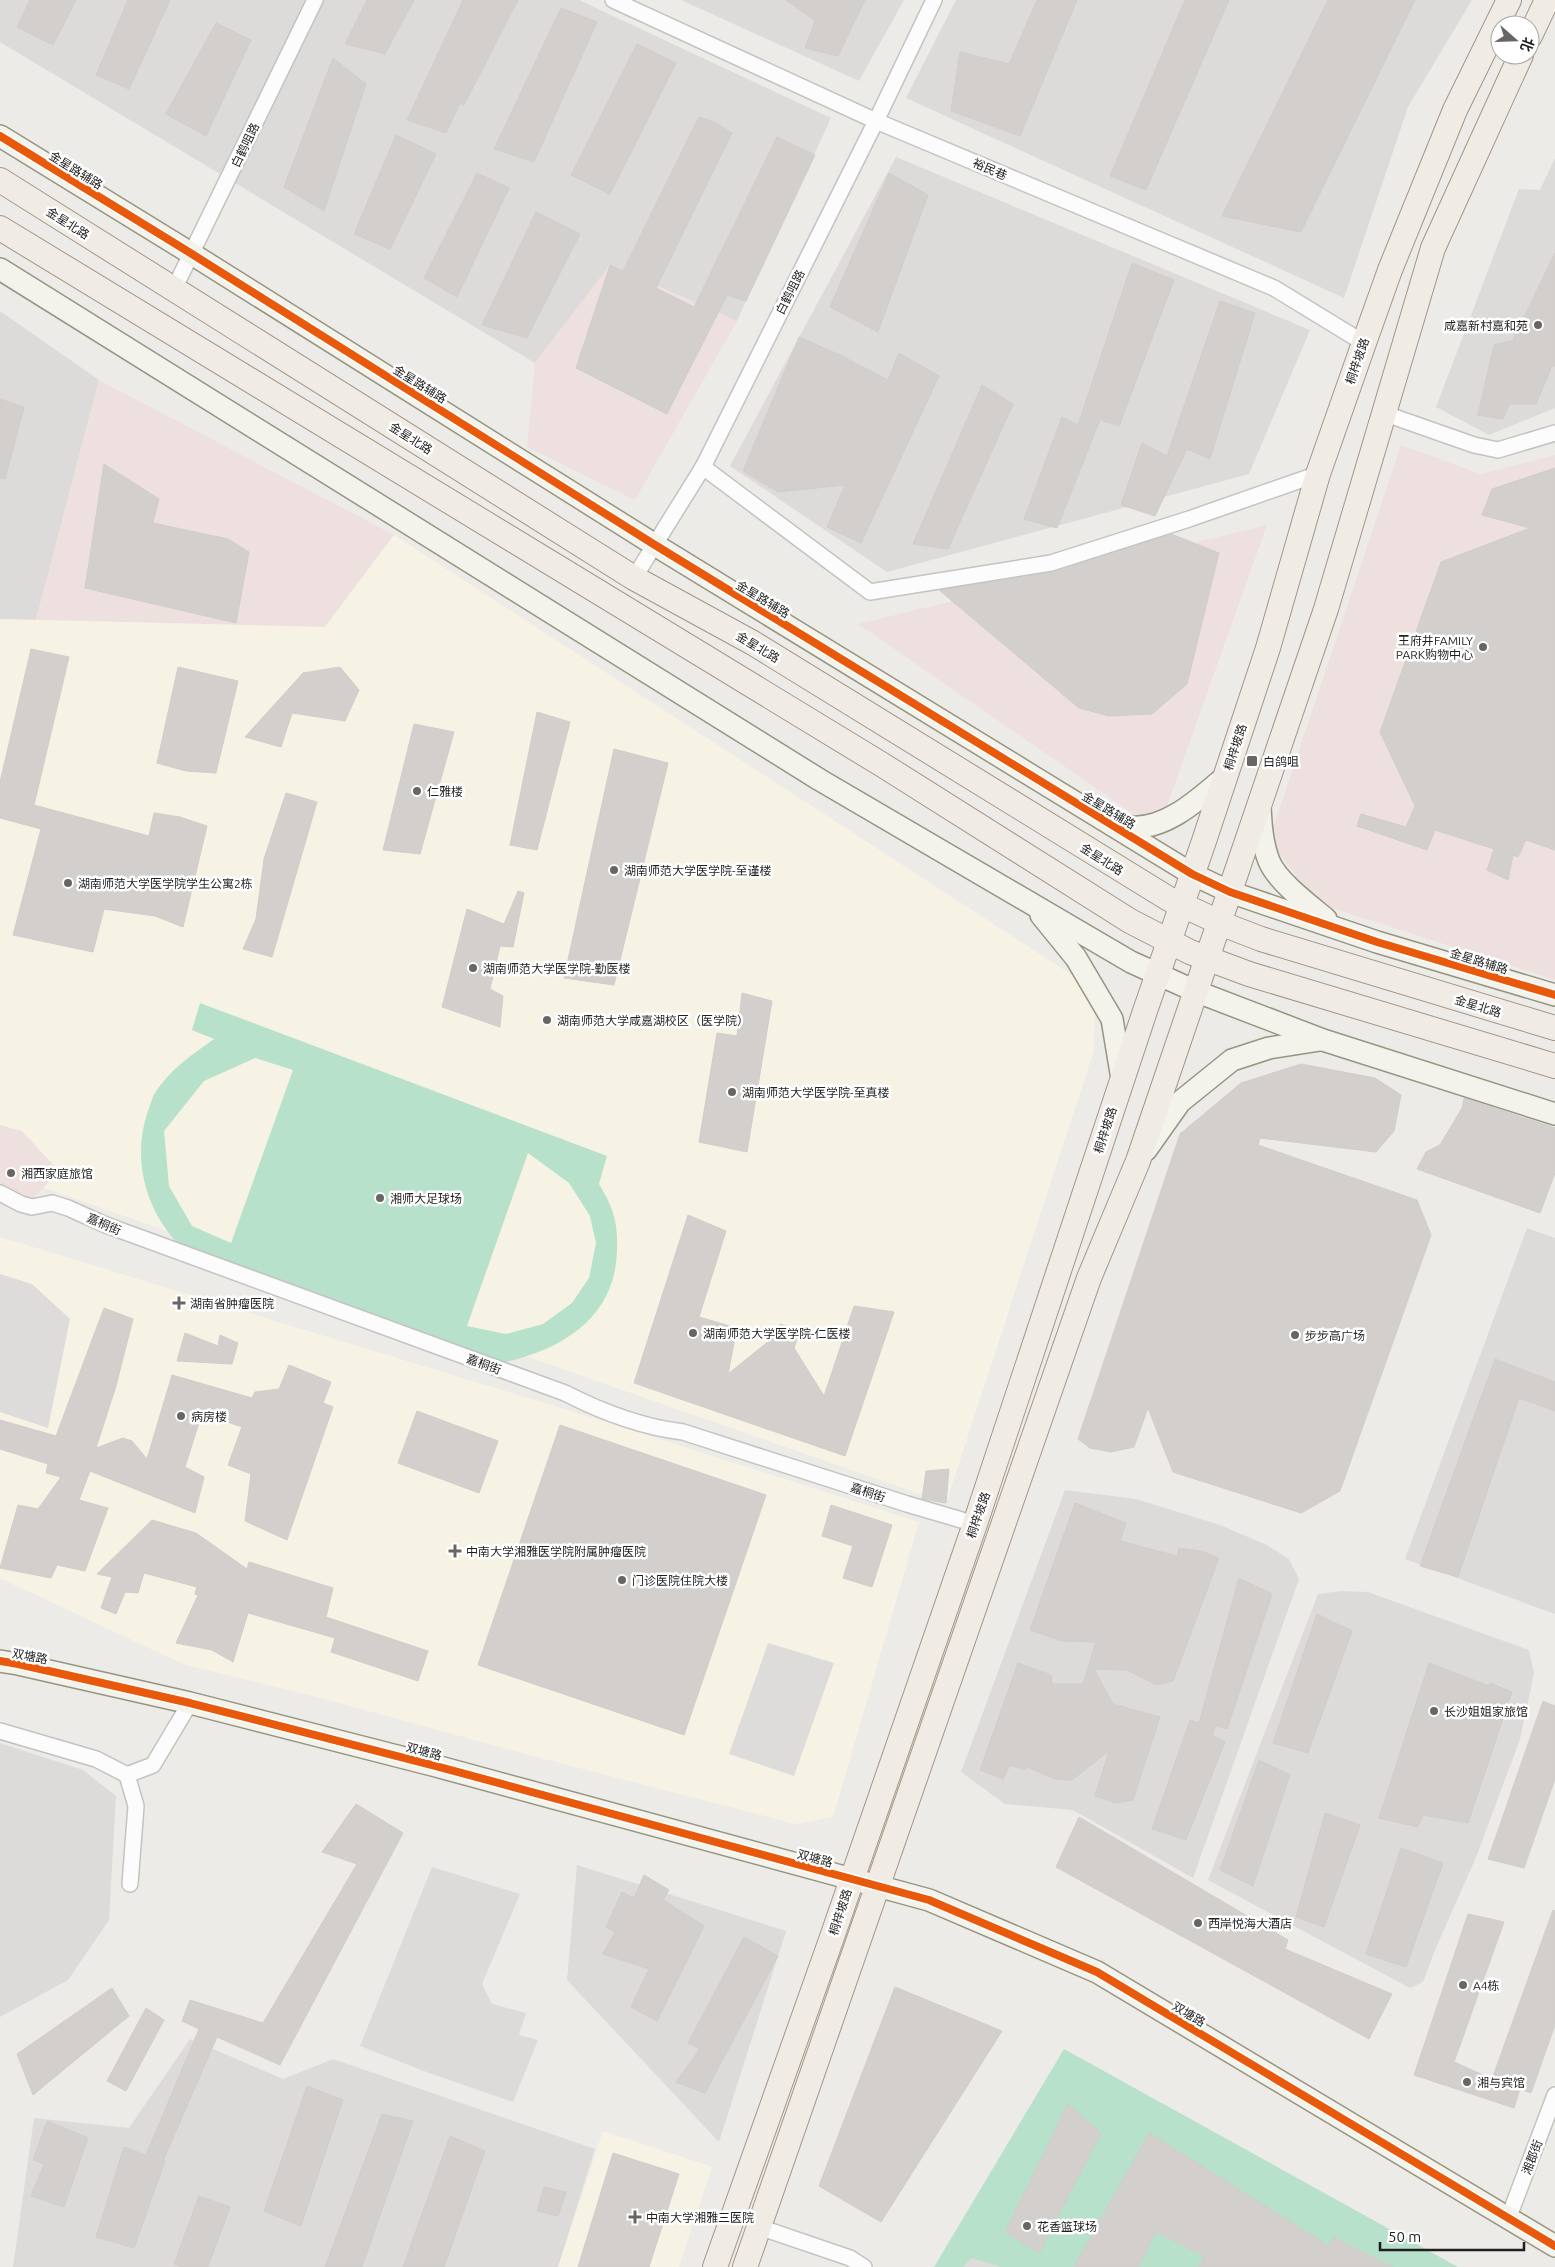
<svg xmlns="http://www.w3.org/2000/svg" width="1555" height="2267" font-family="Ubuntu,'Noto Sans SC',sans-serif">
<rect width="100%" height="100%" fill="#edebe8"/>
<g fill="#dcdbd9">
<path d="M0 0H579L831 118 737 321 610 265 535 363 0 42Z"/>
<path d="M681 0H904L859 81Z"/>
<path d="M956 0H1472L1408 107 1344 298 906 98Z"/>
<path d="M896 157 1310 330 1249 474 887 572 730 466Z"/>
<path d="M1555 158V408L1489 435 1436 407 1519 189 1540 190Z"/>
<path d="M0 311 99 380 36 620H0Z"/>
<path d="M1527 1228 1555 1238V1614L1405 1559Z"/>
<path d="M1065 1490 1136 1499 1220 1525 1267 1545 1289 1559 1299 1579 1193 1878 1073 1810 1005 1804 961 1772Z"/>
<path d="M1342 1591 1368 1592 1529 1650 1534 1673 1520 1739 1477 1855 1435 1950 1423 1982 1410 1988 1208 1880 1318 1594Z"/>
<path d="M0 1743 83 1770 116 1796 109 1920 68 1980 0 2017Z"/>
<path d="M577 1865 786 1931 719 2142 567 1980Z"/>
<path d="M432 1867 520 1894 482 1984 492 2004 526 2013 519 2035 538 2040 513 2102 429 2073 360 2046Z"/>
<path d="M190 2039 283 2079 333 2059 595 2149 558 2267H13L34 2118 129 2128Z"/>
</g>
<g fill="#eee0df">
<path d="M610 265 737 321 635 500 527 447 535 363Z"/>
<path d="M99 380 394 535 325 627 36 620Z"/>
<path d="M1401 445 1481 474 1555 455V980L1317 903 1269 840Z"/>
<path d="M1267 525 1158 831 858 624Z"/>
<path d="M0 1125 22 1131 61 1171 27 1204 0 1189Z"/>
</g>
<g fill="#f6f3e5">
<path d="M394 535 1095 990 1094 1050 946 1503 44 1188 57 1169 22 1131 0 1125V619L325 627Z"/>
<path d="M0 1237 587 1416 919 1522 833 1817 796 1824 529 1755 321 1698 183 1664 4 1580H0Z"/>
<path d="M603 2131 712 2167 679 2267H558Z"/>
</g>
<g fill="#b7e1cb" fill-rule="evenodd">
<path d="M200 1003 607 1156 599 1184C613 1207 618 1222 617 1249 616 1318 563 1349 502 1363L181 1247C146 1212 131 1159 148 1111 150 1105 152 1098 155 1093 169 1070 193 1054 214 1039L192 1030ZM255 1058 293 1070 231 1243 192 1226 169 1186 164 1131 204 1081ZM528 1153 569 1183 590 1216 596 1243 589 1278 572 1303 543 1324 506 1334 467 1326Z"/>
<path d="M1064 2049 1458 2267H934Z"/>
</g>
<g fill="#dddcdb">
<path d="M0 1274 32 1284 70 1319 48 1428 0 1412Z"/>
<path d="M768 1643 834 1663 794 1776 729 1754Z"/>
<path d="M971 2258 1001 2267H963Z"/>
</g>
<g fill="#d2cfcd" stroke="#d0cdca">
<path d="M30 0H76L53 45 17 27Z"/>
<path d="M128 0H170L129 89 96 75Z"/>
<path d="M367 0H414L385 54 345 44Z"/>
<path d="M463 0H518L464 105 460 103 446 133 407 120Z"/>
<path d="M786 0H865L838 56 805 48 815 21Z"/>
<path d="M1037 0H1077L1020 136 951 111 960 52 1009 64Z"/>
<path d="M1185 0H1229L1146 190 1110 176Z"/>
<path d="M1328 0H1415L1301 232 1222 216Z"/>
<path d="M561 8 597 22 534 162 494 149Z"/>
<path d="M216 23 251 40 206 136 166 114Z"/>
<path d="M637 44 676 63 610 194 571 175Z"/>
<path d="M333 58 366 84 324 211 284 187Z"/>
<path d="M699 117 714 122 732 133 656 288 694 307 777 137 815 155 746 301 727 295 667 414 576 368 610 265 623 271Z"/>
<path d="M396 135 436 154 390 249 354 234Z"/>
<path d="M477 173 509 188 457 297 424 278Z"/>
<path d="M889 173 928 195 878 332 830 307Z"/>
<path d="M536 212 580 234 527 338 482 325Z"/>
<path d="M1555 253V366H1552L1536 404H1509L1503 419 1478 415 1494 345 1513 340Z"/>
<path d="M1132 263 1174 280 1119 426 1100 420 1057 528 1024 519 1062 417 1078 425Z"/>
<path d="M1220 301 1255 313 1210 459 1187 449 1155 516 1121 505 1142 443 1167 456Z"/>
<path d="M799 337 840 355 888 380 899 353 939 376 861 543 827 527 845 485 778 492 743 471Z"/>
<path d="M982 385 1013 404 948 549 913 544Z"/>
<path d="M0 399 24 407 5 479 0 478Z"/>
<path d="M104 464 159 499 153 523 228 539 249 552 236 623 85 588Z"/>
<path d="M1555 468V850L1526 840 1518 857 1513 855 1508 880 1487 870 1494 849 1435 830 1427 850 1357 826 1361 814 1406 827 1415 806 1380 732 1441 562 1530 528 1482 515 1492 489Z"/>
<path d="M1171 534 1219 553 1187 684 1152 714 1109 716 1079 708 939 590 1054 572Z"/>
<path d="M31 649 69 657 34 805 149 836 154 813 180 817 207 826 183 927 155 916 104 909 93 952 13 935 41 829 0 818V782Z"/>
<path d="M178 667 238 681 216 773 186 771 157 763Z"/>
<path d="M340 667 359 690 345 721 292 713 281 747 245 737 303 673Z"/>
<path d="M537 712 570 722 537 850 510 845Z"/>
<path d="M414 724 454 732 420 854 383 850Z"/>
<path d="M614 749 668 763 614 985 564 978Z"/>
<path d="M286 793 317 802 272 957 243 949 256 919 264 859Z"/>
<path d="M518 891 524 893 513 947 500 946 490 989 503 996 500 1027 442 1007 467 909 504 924Z"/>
<path d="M742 993 772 1001 747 1152 699 1142 717 1033 737 1036Z"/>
<path d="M1301 1064 1375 1078 1401 1095 1394 1131 1376 1152 1260 1138 1258 1145 1417 1200 1431 1235 1340 1491 1301 1513 1173 1472 1148 1408 1134 1447 1111 1452 1090 1448 1078 1439 1180 1134 1241 1083Z"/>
<path d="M1464 1098 1555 1128V1173L1540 1213 1417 1169 1426 1152 1440 1145 1462 1108Z"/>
<path d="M688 1215 726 1231 699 1317 737 1328 728 1374 775 1336 780 1324 800 1330 794 1348 824 1396 854 1306 894 1312 845 1456 634 1383Z"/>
<path d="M104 1308 133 1319 116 1386 96 1448 123 1438 132 1441 147 1459 172 1375 252 1398 255 1392 279 1389 289 1365 331 1382 323 1403 333 1407 287 1540 245 1521 251 1474 228 1465 242 1427 202 1413 185 1467 204 1477 195 1513 90 1471 79 1500 108 1508 85 1571 57 1565 51 1578 0 1568 18 1505 38 1509 61 1477 46 1473 48 1464 0 1449V1420L56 1436Z"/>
<path d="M185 1333 218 1346 220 1335 238 1343 232 1364 177 1361Z"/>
<path d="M1495 1359 1555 1382V1411L1519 1398 1458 1577 1420 1566Z"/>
<path d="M417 1411 498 1441 479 1493 398 1463Z"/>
<path d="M560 1425 766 1495 684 1735 478 1665Z"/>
<path d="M949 1469 946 1503 922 1499 926 1471Z"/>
<path d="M1075 1503 1126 1523 1120 1541 1177 1556 1179 1548 1201 1551 1219 1558 1173 1681 1157 1685 1127 1670 1094 1669 1113 1704 1160 1717 1133 1800 1116 1803 1095 1796 1109 1751 1072 1780 1055 1779 1027 1767 1025 1770 1010 1765 1003 1779 980 1770 1018 1663 1051 1675 1052 1684H1083L1096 1642 1062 1641 1030 1630Z"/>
<path d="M831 1505 892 1525 872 1587 843 1578 853 1546 822 1536Z"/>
<path d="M152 1520 196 1533 247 1569 249 1562 333 1588 326 1617 428 1651 418 1681 331 1652 335 1638 248 1613 233 1662 212 1650 176 1643 198 1595 195 1594 197 1587 144 1573 138 1593 125 1592 116 1614 101 1608 112 1577 97 1574Z"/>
<path d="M1239 1578 1272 1594 1227 1729 1216 1726 1212 1735 1225 1742 1186 1840 1152 1829 1190 1720 1199 1723Z"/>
<path d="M1317 1614 1352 1631 1308 1753 1273 1743Z"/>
<path d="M1429 1663 1489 1686 1490 1683 1512 1692 1468 1823 1423 1815 1418 1827 1379 1818Z"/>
<path d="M1543 1701 1555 1706V1779L1524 1868 1488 1859Z"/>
<path d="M1259 1760 1290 1775 1253 1886 1220 1870Z"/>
<path d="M356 1804 403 1833 280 2065 217 2037 163 2161H165L134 2248 96 2237 124 2147 146 2155 199 2029 182 2021 190 2000 263 2023 357 1864 322 1852Z"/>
<path d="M1325 1813 1360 1825 1324 1927 1296 1917Z"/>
<path d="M1079 1817 1288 1940 1285 1949 1392 1994 1369 2039 1056 1867Z"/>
<path d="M1401 1848 1443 1863 1406 1967 1366 1954Z"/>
<path d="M644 1875 669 1890 663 1900 704 1926 657 2021 631 2007 649 1969 603 1954 615 1932 606 1927 622 1892 634 1898Z"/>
<path d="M1553 1910 1555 1911V2025L1531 2093 1520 2089 1514 2108 1414 2075 1468 1914 1504 1922 1454 2062 1492 2079Z"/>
<path d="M744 1937 778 1956 705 2093 676 2082 700 2049 688 2043Z"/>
<path d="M895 1987 1002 2031 881 2222 819 2186Z"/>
<path d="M112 1988 129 2016 33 2095 17 2054Z"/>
<path d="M146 2008 164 2020 126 2091 107 2081Z"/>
<path d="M307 2086 343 2100 301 2226 264 2211Z"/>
<path d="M1068 2104 1101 2133 1039 2253 1005 2232Z"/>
<path d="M382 2114 413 2121 362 2267H325Z"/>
<path d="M47 2121 88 2138 64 2207 31 2196 44 2164 33 2160Z"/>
<path d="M1149 2133 1329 2246 1333 2237 1393 2267H1199L1204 2256 1156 2232 1138 2267H1074Z"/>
<path d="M450 2136 485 2151 444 2267H403Z"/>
<path d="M613 2153 679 2174 649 2267H578Z"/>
<path d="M544 2187 566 2192 558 2216 537 2211Z"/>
<path d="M199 2196 230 2207 208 2267H182L174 2264Z"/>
</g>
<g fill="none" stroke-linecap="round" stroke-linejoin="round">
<g stroke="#c4c3c2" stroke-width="18">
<g id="street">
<path d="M613 0 876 121 1274 288 1364 343"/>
<path d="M174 289 315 0"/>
<path d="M1383 413 1474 445 1498 450 1555 433"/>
<path d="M703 467 870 592 1051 563 1189 519 1318 474"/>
<path d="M634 578 703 467 876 121 934 0"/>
<path d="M0 1193 21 1204 32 1207 52 1203 68 1208 106 1225 565 1393C602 1412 641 1427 683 1432L907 1504 975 1524"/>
<path d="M0 1731 96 1759 127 1775 153 1765 190 1703"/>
<path d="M127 1775 136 1806 130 1884"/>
<path d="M1508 2219 1555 2095"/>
<path d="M759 2227 850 2258 864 2267"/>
</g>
</g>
<g stroke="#969582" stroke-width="24">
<g id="secondary">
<path d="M0 136 192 254 655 545 1192 874 1230 892 1377 942 1555 995"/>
<path d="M0 269 820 780 1131 962 1195 991 1323 1040 1555 1114"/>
<path d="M1260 807C1261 825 1262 843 1269 861 1277 881 1309 905 1326 919"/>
<path d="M1112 823C1118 824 1125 826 1131 827 1167 830 1201 797 1226 776"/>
<path d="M1041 915 1076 958 1112 1019 1122 1079"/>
<path d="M1146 1150 1180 1102 1232 1060 1269 1048 1320 1040"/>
<path d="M0 1661 18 1664 190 1703 436 1766 929 1900 1097 1972 1555 2246"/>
</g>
</g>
<g stroke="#a29686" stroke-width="26">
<g id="primary">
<path d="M1530 36 1547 0"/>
<path d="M0 180 634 578 753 643 1169 899 1230 927 1261 939 1555 1028"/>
<path d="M0 228 881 764 1130 921 1190 952 1249 974 1555 1066"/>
<path d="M715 2267 831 1940 975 1524 1145 1011 1204 841 1268 648 1318 474 1364 343 1390 270 1455 110 1509 0"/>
<path d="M745 2267 1089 1278 1138 1161 1326 609 1433 248 1521 55"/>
</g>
</g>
<use href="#street" stroke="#fcfcfc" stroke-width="15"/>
<use href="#secondary" stroke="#f3f3eb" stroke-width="21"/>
<use href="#primary" stroke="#f0ebe5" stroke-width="24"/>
<g stroke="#fff" stroke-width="11">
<g id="cycleway">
<path d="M0 136 192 254 655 545 1192 874 1230 892 1377 942 1555 995"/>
<path d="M0 1661 18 1664 190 1703 436 1766 929 1900 1097 1972 1555 2246"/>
</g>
</g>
<use href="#cycleway" stroke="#e8590c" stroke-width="8"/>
</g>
<g fill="#676665" stroke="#fff" stroke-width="2">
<circle cx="1538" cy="325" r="5"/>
<circle cx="1483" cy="647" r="5"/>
<rect x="1246" y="755" width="12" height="12" rx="2.5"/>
<circle cx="417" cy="791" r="5"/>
<circle cx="614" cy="870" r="5"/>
<circle cx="68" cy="883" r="5"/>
<circle cx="473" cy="968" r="5"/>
<circle cx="547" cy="1020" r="5"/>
<circle cx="732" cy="1092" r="5"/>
<circle cx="11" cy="1173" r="5"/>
<circle cx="380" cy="1198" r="5"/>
<path d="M176.5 1295.5h5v5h5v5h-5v5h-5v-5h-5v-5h5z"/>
<circle cx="693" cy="1333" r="5"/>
<circle cx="1295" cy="1335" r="5"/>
<circle cx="181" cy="1416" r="5"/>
<path d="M452.5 1543.5h5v5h5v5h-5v5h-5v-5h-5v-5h5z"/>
<circle cx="622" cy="1580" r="5"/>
<circle cx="1434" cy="1711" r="5"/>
<circle cx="1198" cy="1923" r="5"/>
<circle cx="1463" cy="1985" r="5"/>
<circle cx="1467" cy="2082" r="5"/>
<path d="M632.5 2209.5h5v5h5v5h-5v5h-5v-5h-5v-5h5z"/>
<circle cx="1027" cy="2226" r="5"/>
</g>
<g text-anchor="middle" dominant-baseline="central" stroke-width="5" stroke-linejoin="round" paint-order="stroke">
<g font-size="12" fill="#1f1f1f" stroke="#fff">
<text transform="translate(245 145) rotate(-64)">白鹤咀路</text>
<text transform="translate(990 169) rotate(23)">裕民巷</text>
<text transform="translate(76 170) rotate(32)">金星路辅路</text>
<text transform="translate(68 223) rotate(32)">金星北路</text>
<text transform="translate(790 292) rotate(-63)">白鹤咀路</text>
<text transform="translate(1357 361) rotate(-71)">桐梓坡路</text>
<text transform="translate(420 384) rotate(32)">金星路辅路</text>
<text transform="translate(411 438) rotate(32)">金星北路</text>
<text transform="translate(763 599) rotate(31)">金星路辅路</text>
<text transform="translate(758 647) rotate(31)">金星北路</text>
<text transform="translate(1235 747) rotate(-72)">桐梓坡路</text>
<text transform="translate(1109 810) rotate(31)">金星路辅路</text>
<text transform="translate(1102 859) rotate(32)">金星北路</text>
<text transform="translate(1479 961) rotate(17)">金星路辅路</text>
<text transform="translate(1478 1006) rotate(17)">金星北路</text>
<text transform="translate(1105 1130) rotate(-72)">桐梓坡路</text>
<text transform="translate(104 1224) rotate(23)">嘉桐街</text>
<text transform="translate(484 1364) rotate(20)">嘉桐街</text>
<text transform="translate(868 1492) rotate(18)">嘉桐街</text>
<text transform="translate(978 1515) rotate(-71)">桐梓坡路</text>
<text transform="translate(30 1656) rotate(11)">双塘路</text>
<text transform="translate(424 1751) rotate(15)">双塘路</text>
<text transform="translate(815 1858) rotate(15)">双塘路</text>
<text transform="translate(840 1912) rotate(-72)">桐梓坡路</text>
<text transform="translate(1189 2014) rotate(31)">双塘路</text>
<text transform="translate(1532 2157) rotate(-69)">湘郡街</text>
</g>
<g font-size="12" fill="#1f1f1f" stroke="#fff" text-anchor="start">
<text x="1528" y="325" text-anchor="end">咸嘉新村嘉和苑</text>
<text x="1473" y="640" text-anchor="end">王府井FAMILY<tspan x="1473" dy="14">PARK购物中心</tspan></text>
<text x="1263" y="761">白鸽咀</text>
<text x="427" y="791">仁雅楼</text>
<text x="624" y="870">湖南师范大学医学院-至谨楼</text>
<text x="78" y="883">湖南师范大学医学院学生公寓2栋</text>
<text x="483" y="968">湖南师范大学医学院-勤医楼</text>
<text x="557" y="1020">湖南师范大学咸嘉湖校区（医学院）</text>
<text x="742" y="1092">湖南师范大学医学院-至真楼</text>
<text x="21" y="1173">湘西家庭旅馆</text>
<text x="390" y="1198">湘师大足球场</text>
<text x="190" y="1303">湖南省肿瘤医院</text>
<text x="703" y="1333">湖南师范大学医学院-仁医楼</text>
<text x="1305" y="1335">步步高广场</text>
<text x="191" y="1416">病房楼</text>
<text x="466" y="1551">中南大学湘雅医学院附属肿瘤医院</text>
<text x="632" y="1580">门诊医院住院大楼</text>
<text x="1444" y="1711">长沙姐姐家旅馆</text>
<text x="1208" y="1923">西岸悦海大酒店</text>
<text x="1473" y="1985">A4栋</text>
<text x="1477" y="2082">湘与宾馆</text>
<text x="646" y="2217">中南大学湘雅三医院</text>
<text x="1037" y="2226">花香篮球场</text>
</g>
</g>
<g transform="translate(1515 40) rotate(110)"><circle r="24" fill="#ffffff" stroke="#a5a5a5"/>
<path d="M0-4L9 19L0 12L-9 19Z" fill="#676665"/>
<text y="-8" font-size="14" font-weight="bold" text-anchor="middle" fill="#1f1f1f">北</text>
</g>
<path d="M1380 2242v8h144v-8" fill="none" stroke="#1f1f1f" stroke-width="2.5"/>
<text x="1388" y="2242" font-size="15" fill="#1f1f1f" stroke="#ffffff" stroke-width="4" paint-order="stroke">50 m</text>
</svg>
